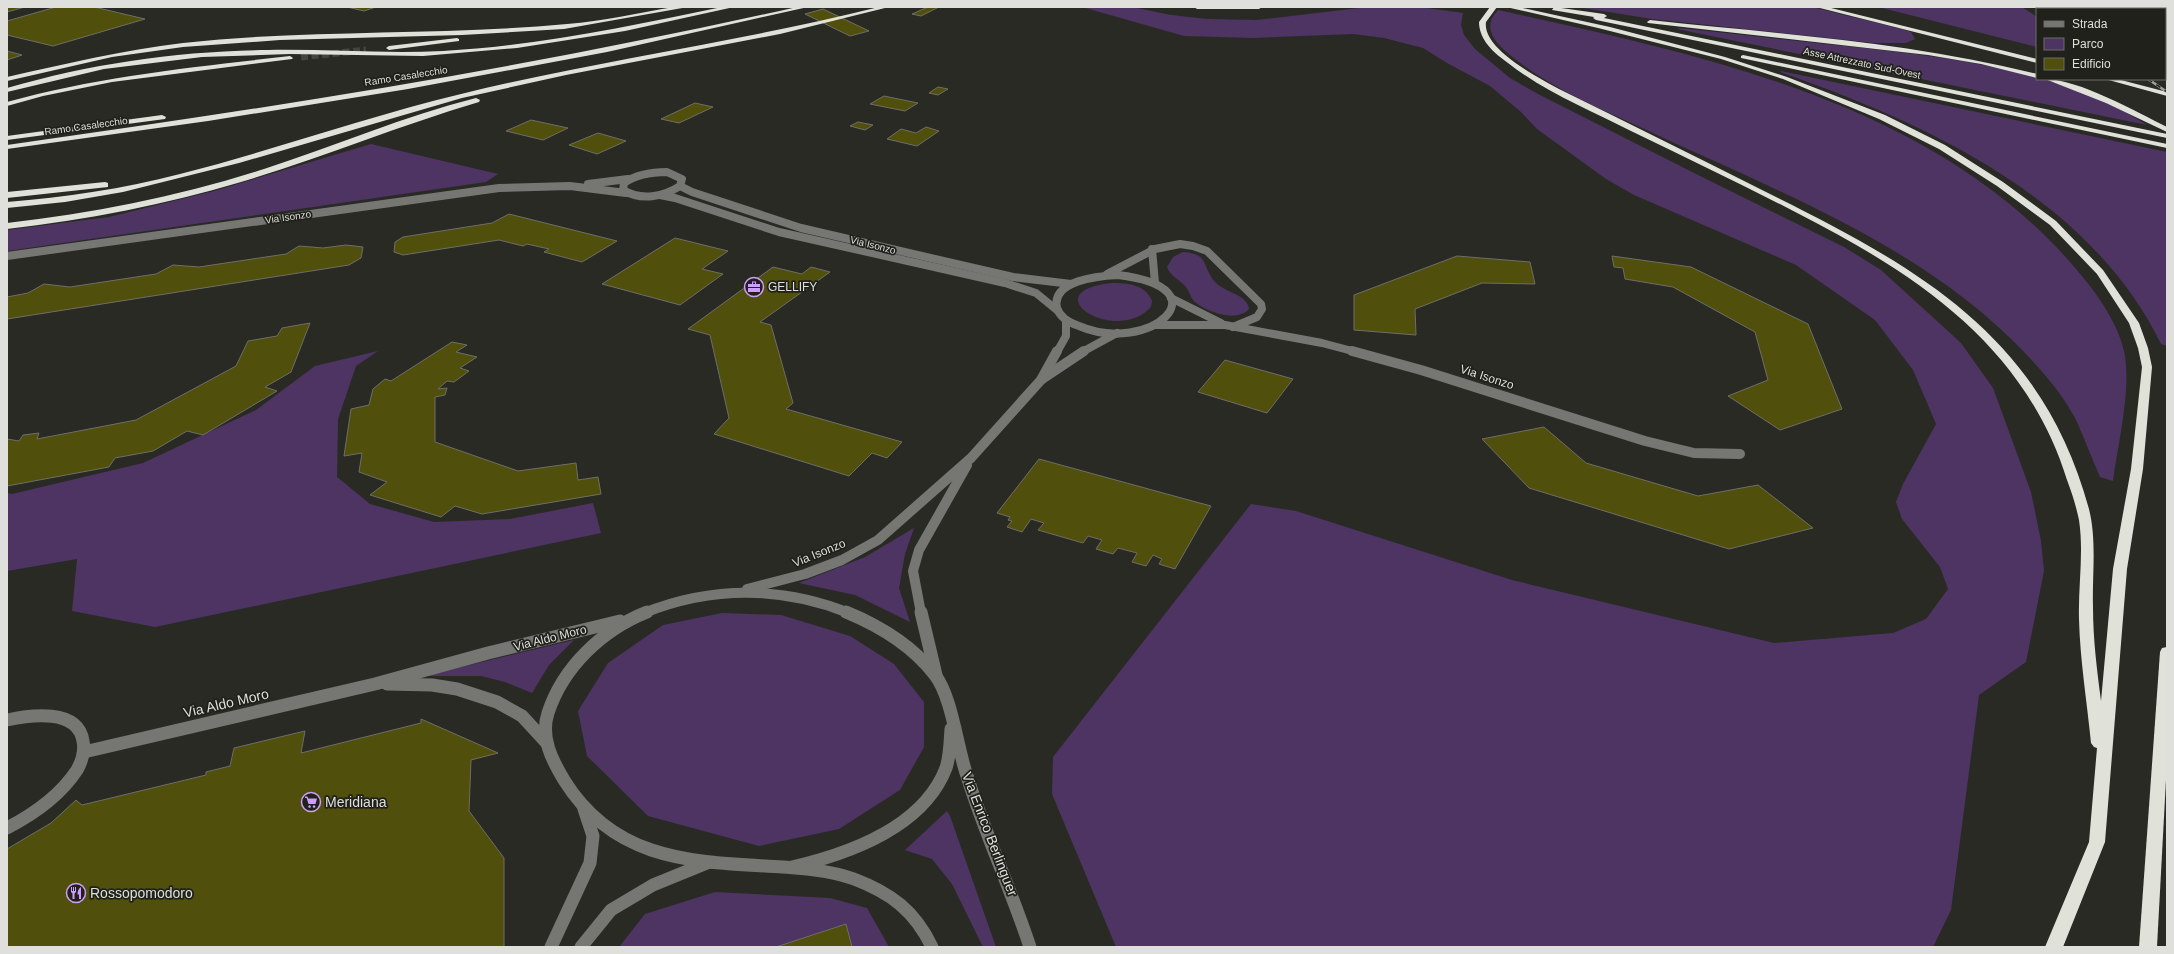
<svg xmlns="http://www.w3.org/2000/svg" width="2174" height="954" font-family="Helvetica,sans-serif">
<rect width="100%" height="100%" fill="#2a2a25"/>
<g fill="#4d3463">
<path d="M1082 7H1132L1171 15 1208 19 1256 20 1368 7H1420L1463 13 1461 25 1464 35 1475 49 1510 78 1538 94 1696 174 1844 247 1881 270 1961 343 1993 388 2031 492 2041 541 2044 571 2026 662 1979 695 1951 910 1933 947H1116L1052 794 1053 757 1251 504 1296 511 1512 580 1774 643 1893 633 1926 619 1948 589 1940 567 1902 519 1896 502 1903 484 1936 424 1913 370 1875 320 1796 265 1634 195 1606 179 1537 129 1521 112 1490 86 1447 63 1423 48 1384 38 1353 34 1253 38 1184 36Z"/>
<path d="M1577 7H1812L1902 29 1911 32 1915 39 1906 43H1874L1652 19Z"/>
<path d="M1878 7H2022L2037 17V47Z"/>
<path d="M1498 10C1696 54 1917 98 2061 252 2085 278 2116 315 2124 351 2132 387 2118 444 2113 481L2100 477C2092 459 2085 440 2077 422 2065 397 2045 374 2026 354 1926 248 1784 194 1655 134 1606 111 1552 90 1510 55 1495 43 1481 28 1498 10Z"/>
<path d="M1680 28C1735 34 1790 40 1845 46 1948 57 2059 69 2147 125L1677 29Z"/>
<path d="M1781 71 2167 152V346L2161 344C2090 198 1926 123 1780 72Z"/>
<path d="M371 144 498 174 486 182 7 251V230L109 217 214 191Z"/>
<path d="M1183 252C1211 254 1201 267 1216 283 1226 293 1247 294 1249 309 1237 323 1207 312 1195 302 1190 298 1190 291 1185 286 1179 279 1171 277 1167 267L1173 257Z"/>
<path d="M1111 283C1127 283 1145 284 1152 301L1151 307C1115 346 1032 292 1111 283Z"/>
<path d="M378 351 356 366 338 419 337 477 370 504 434 522 510 519 593 503 601 533 155 627 72 611 77 559 7 571V493L12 494 143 463 256 410 315 366Z"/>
<path d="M914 528 905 554 899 588 910 622 855 595 799 583 865 557Z"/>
<path d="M722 613 781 615 850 636 894 664 924 702V747L900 790 839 829 759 846 648 816 587 756 578 711 608 663 663 625Z"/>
<path d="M574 640 549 665 532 693 505 682 481 676H424Z"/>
<path d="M947 811 950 816 996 947H983L952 884 932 859 905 850Z"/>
<path d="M715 892 830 898 867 908 889 947H619L645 914Z"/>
</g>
<g fill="#514f0c" stroke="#6e6e68">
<path d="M7 7H25L7 12Z"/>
<path d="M56 7H94L145 19 53 46 7 35V21Z"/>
<path d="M347 7H376L364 11Z"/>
<path d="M928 7H939L921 16 912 14Z"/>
<path d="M2096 7H2155L2159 8 2101 9Z"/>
<path d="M823 9 869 31 850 36 805 14Z"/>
<path d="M7 51 22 55 7 60Z"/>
<path d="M938 87 948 89 938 95 929 93Z"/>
<path d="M884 96 918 103 905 111 870 104Z"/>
<path d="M695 103 713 107 679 123 661 119Z"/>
<path d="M531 120 568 128 543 140 506 131Z"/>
<path d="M858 122 873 125 865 130 850 126Z"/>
<path d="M926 127 939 131 917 146 887 139 901 129 916 133Z"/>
<path d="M598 133 626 141 597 154 569 145Z"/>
<path d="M509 214 617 241 582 262 544 252 549 249 527 244 523 246 499 240 403 255 394 252 395 242 403 237 492 223Z"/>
<path d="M675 238 728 251 702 269 723 274 680 305 602 284Z"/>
<path d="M346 245 363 247 361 258 349 265 7 319V297L28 293 44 284 70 287 156 274 173 265 199 267 286 254 299 246 323 248Z"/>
<path d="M1457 256 1530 262 1535 284 1482 283 1415 309 1416 335 1354 330V295Z"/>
<path d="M1612 256 1691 267 1808 324 1842 409 1780 430 1728 396 1768 380 1755 332 1673 287 1625 279 1623 268 1614 267Z"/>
<path d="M773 267 802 274 811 267 830 272 760 322 771 325 793 403 786 409 902 442 887 458 872 453 849 476 714 434 729 418 710 335 688 329Z"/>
<path d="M310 323 291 372 265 387 277 391 203 435 187 431 153 451 115 458 109 467 7 486V439L19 441 23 435 39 433 37 439 136 420 236 366 248 341 277 336 282 328Z"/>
<path d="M452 342 467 345 456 352 477 357 460 368 469 371 454 382 447 381 438 389 447 388 445 395 435 397V442L518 471 576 463 578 480 598 477 601 494 482 514 455 506 441 517 370 495 387 482 359 472 362 453 344 456 351 409 369 405 373 389 385 379 391 381Z"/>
<path d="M1225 360 1293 379 1267 413 1198 392Z"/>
<path d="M1544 427 1586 463 1698 496 1758 485 1813 528 1729 549 1529 488 1482 439Z"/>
<path d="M1039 459 1185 499 1211 506 1175 569 1159 564 1162 559 1153 555 1146 566 1132 562 1137 553 1118 548 1113 554 1096 549 1102 540 1088 536 1083 543 1038 530 1044 523 1031 519 1022 532 1007 527 1012 521 1008 520 1010 517 997 513Z"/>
<path d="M421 719 498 753 471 760 469 811 504 858V947H7V849L51 823 76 800 82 805 206 775V772L230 766 234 748 305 731 301 753 421 723Z"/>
<path d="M846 924 852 947H776Z"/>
</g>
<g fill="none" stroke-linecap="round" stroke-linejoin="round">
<path stroke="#454540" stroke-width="7" stroke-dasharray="7 3.5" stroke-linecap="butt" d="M301 57 366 50"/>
<g stroke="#767673" stroke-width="8">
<path d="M667 172 682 179 680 186C663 197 641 201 623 190L624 183C637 174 651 172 667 172Z"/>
<path d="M588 184 628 179"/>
<path d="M680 186 692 192 801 228 1013 277 1071 284"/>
<path d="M660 195 675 198 779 232 1005 283 1036 293 1058 311"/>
<path d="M1152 249 1155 283"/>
<path d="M7 256 499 188 570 186 626 193"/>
<path d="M1107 274 1155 249 1180 244 1193 246 1207 251 1261 304 1262 309 1257 317 1233 327"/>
<path d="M1118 275C1227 288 1149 356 1079 326 1070 323 1060 318 1057 308 1051 280 1099 276 1118 275Z"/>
<path d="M1171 298 1221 323"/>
<path d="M1156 325H1225L1322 343 1356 352"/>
<path d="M1057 352 1066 336V320"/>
<path d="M1082 352 1117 333"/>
</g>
<g stroke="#767673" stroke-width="10">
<path d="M1352 351 1421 370 1645 441 1694 453 1740 454"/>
<path d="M1042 379 1084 351"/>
<path d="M747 589 805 574 842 560 878 540 971 458 1041 380 1057 351"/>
<path d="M644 613C711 586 782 586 849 613"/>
<path d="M921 613 913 571 919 550 967 465"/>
</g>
<g stroke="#767673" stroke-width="13">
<path d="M647 612C602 630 563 667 548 713 540 737 552 760 564 780 611 856 683 862 765 866 795 868 826 869 854 879 891 893 915 911 932 947"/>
<path d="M846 612C880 626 912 645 935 675 952 697 957 747 967 776 985 834 1011 889 1030 947"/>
<path d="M921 612 936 675"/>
<path d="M387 684 432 685 457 689 497 702 522 716 546 742"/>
<path d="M7 720C30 715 78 708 83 741 85 751 82 761 77 770 60 796 34 814 7 828"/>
<path d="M84 752 375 684 488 653 620 621"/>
<path d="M792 867C848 854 923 828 946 768 950 756 950 742 951 729"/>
<path d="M551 947 590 863 593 836 584 809"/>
<path d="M581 947 611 910 653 885 707 863"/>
</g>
<g fill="#e0e1d9" fill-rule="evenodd">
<path d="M674 7H688L564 29 462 35 280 40 183 47 112 57 7 81V77C65 64 123 50 183 43 310 29 439 36 567 24 603 21 638 13 674 7Z"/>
<path d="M722 7H734L625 31 517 48 423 56 290 54 202 57 104 69 7 92V88C93 63 180 51 268 50 327 49 385 54 443 51 537 46 630 26 722 7Z"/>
<path d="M797 7H808L607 52 408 89 208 121 7 149V145C272 108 536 66 797 7Z"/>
<path d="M879 7H889L780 34 566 75 462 98 239 163 123 192 65 202 7 208V202C65 197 123 189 180 174 274 150 366 117 461 94 599 60 740 42 879 7Z"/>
<path d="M1194 7H1262L1259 9H1197Z"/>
<path d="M1490 7H1497L1486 22C1482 49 1539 78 1559 89 1626 122 1693 155 1760 189 1913 265 2041 332 2089 509 2097 541 2092 575 2093 607 2093 639 2097 670 2101 701L2113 569 2131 469 2142 367 2138 348 2129 323 2097 274 2050 225 1997 186 1939 149 1879 119 1783 79 1721 59 1598 28 1506 7H1518L1610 27 1725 57 1787 77 1885 115 1945 145 2003 182 2056 221 2103 270 2139 323 2148 348 2152 367 2143 469 2127 569 2105 842 2063 947H2045L2089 842 2097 748 2094 747 2091 743C2087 702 2080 660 2079 619 2078 586 2084 553 2079 520 2076 506 2072 493 2067 480 2033 371 1955 302 1858 246 1784 204 1707 168 1631 131 1589 110 1545 92 1508 63 1494 53 1479 40 1479 22Z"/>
<path d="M1554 7 1604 14 1607 16 1604 18 2167 134V138L1596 20 1593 18 1594 17 1552 10Z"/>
<path d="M1816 7H1827L2037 59V63Z"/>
<path d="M1650 20C1779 34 1911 42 2037 74V78L1981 64 1928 55 1648 23 1647 22Z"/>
<path d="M457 38 459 39V41L389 50 386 48 389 46Z"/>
<path d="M1743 55 2167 144V148L1741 58V56Z"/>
<path d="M290 56 293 58 292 59 112 82 43 96 7 106V102C100 76 195 67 290 56Z"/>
<path d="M2045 79C2078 79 2137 112 2167 127V132L2106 103Z"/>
<path d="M2105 79H2117L2167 92V96Z"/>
<path d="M476 98 480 100 479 102C398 126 321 158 241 182 164 205 86 220 7 229V223C94 213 180 196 264 169 335 146 404 116 476 98Z"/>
<path d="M162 115 166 117 165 119 7 140V136Z"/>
<path d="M105 182 108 183V187L7 198V192Z"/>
<path d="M2167 647V761L2157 947H2139L2160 652 2162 648Z"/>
</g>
<g stroke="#a1a19c" stroke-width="2.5">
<g id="rail">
<path d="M2039 7 2042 9"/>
<path d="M2048 7 2051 9"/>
<path d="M2148 79 2167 92"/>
</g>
</g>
<use href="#rail" stroke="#21211b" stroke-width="1.5" stroke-dasharray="5" stroke-linecap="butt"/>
</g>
<defs>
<g id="office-ring" transform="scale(1)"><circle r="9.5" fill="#21211b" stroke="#d09dfe" stroke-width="1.5"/><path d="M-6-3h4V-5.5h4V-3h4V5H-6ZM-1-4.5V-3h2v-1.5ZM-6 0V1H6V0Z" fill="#d09dfe"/></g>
<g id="supermarket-ring" transform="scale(1)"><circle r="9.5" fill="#21211b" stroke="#d09dfe" stroke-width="1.5"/><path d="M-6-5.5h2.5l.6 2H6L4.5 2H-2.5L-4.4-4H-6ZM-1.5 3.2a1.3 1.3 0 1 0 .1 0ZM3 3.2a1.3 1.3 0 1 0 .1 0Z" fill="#d09dfe"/></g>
<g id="restaurant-ring" transform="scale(1)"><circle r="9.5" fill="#21211b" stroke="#d09dfe" stroke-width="1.5"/><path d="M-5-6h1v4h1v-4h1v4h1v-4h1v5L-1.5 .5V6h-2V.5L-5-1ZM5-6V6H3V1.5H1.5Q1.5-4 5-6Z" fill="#d09dfe"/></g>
</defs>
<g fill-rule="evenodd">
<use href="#office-ring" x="754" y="287"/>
<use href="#supermarket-ring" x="311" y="802"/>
<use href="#restaurant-ring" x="76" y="893"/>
</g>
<g text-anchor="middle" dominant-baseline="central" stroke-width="3.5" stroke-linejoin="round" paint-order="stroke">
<g font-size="10" fill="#dfdfdb" stroke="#21211b">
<text transform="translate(1862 63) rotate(12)">Asse Attrezzato Sud-Ovest</text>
<text transform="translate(406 76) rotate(-9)">Ramo Casalecchio</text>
<text transform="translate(86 126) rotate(-8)">Ramo Casalecchio</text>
<text transform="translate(288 217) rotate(-8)">Via Isonzo</text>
<text transform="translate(873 245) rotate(14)">Via Isonzo</text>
</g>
<g font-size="12" fill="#dfdfdb" stroke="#21211b" text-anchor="start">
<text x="768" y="287">GELLIFY</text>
</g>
<g font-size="12" fill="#dfdfdb" stroke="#21211b">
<text transform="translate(1487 377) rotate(18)">Via Isonzo</text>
<text transform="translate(819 553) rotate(-22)">Via Isonzo</text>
<text transform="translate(550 638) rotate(-14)">Via Aldo Moro</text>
</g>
<g font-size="14" fill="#dfdfdb" stroke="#21211b">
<text transform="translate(226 703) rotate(-13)">Via Aldo Moro</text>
<text transform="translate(990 834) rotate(69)">Via Enrico Berlinguer</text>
</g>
<g font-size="14" fill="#dfdfdb" stroke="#21211b" text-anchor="start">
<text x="325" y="802">Meridiana</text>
<text x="90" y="893">Rossopomodoro</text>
</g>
</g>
<rect width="2174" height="954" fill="none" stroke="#dfdfdb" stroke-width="16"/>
<rect x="2036" y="8" width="130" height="72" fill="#21211b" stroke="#6d6d68"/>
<rect x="2044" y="21" width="20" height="6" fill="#767673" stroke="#6d6d68"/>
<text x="2072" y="28" font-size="12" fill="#dfdfdb">Strada</text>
<rect x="2044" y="38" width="20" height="12" fill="#4d3463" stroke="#6d6d68"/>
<text x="2072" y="48" font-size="12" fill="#dfdfdb">Parco</text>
<rect x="2044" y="58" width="20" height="12" fill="#514f0c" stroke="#6d6d68"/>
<text x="2072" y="68" font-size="12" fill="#dfdfdb">Edificio</text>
</svg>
